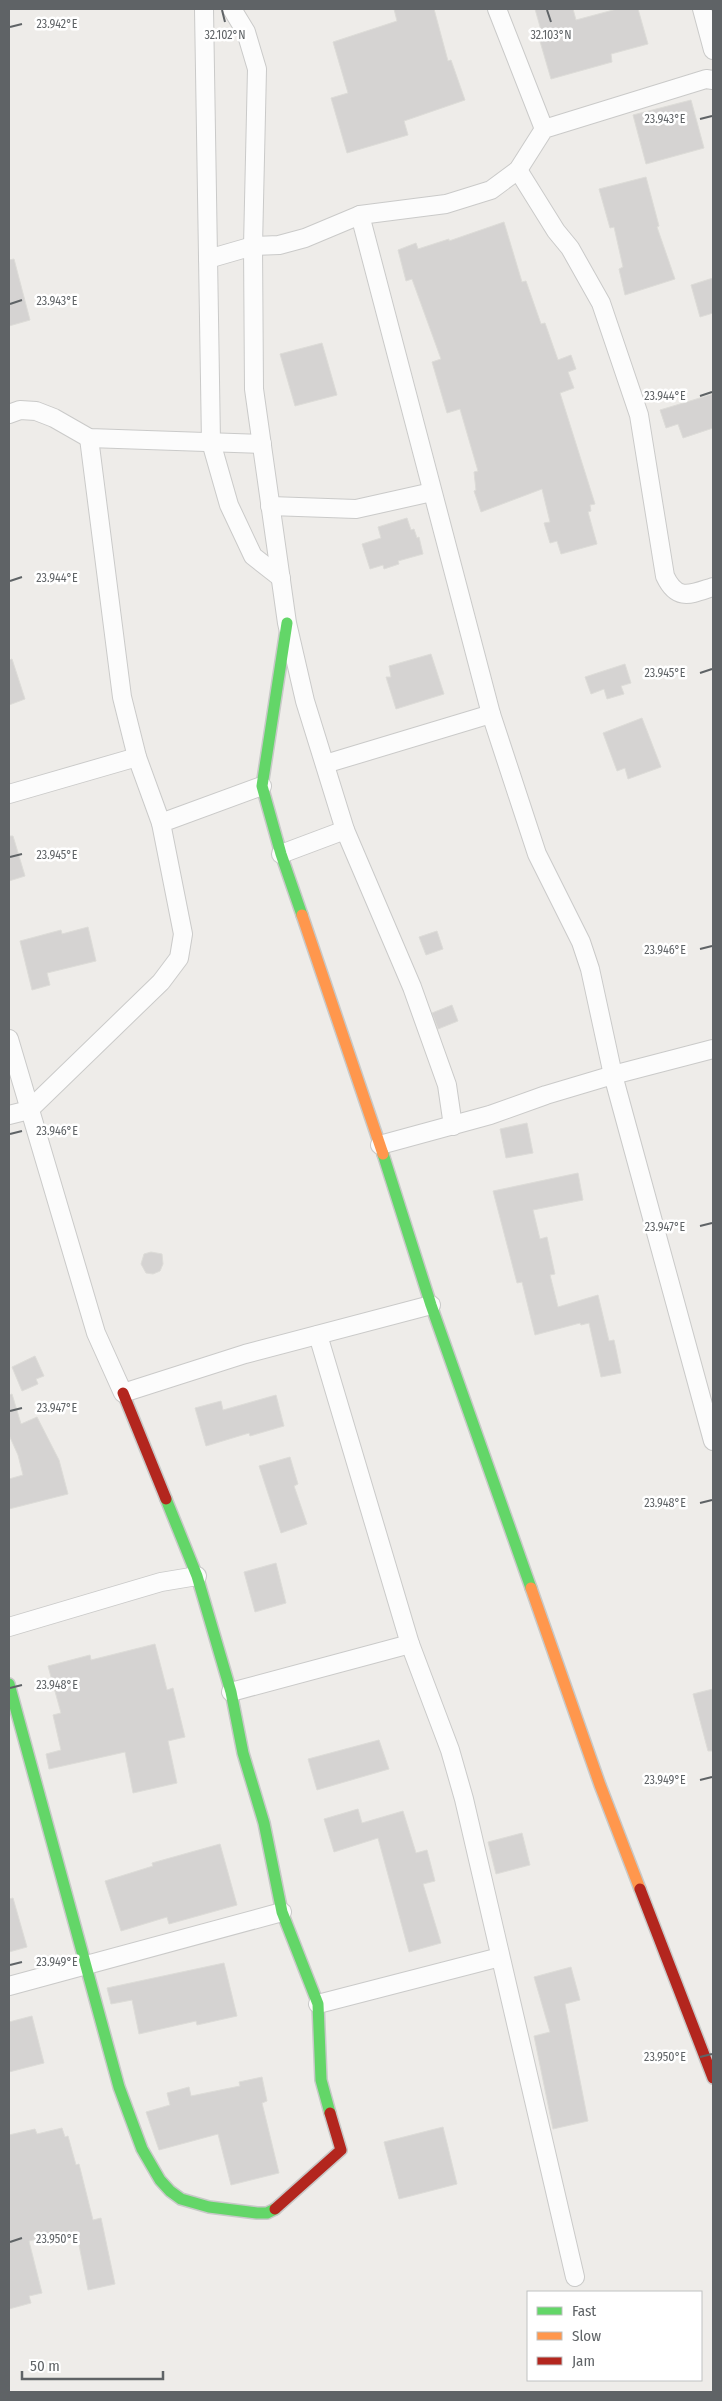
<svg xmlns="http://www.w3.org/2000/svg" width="722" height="2401" font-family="'Fira Sans Condensed',sans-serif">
<rect width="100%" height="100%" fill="#eeece9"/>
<g fill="#d5d3d2" stroke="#dddcd8">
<path d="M394 9H434L448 61 451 60 465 100 404 121 408 135 347 153 331 98 348 93 333 42 397 21Z"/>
<path d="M535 9H573L576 20 617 9H638L648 44 611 54 612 62 551 79 537 31 541 30Z"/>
<path d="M691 100 704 148 646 164 633 115Z"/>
<path d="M646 177 659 226 657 227 675 279 625 295 619 269 623 267 614 227 610 228 599 189Z"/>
<path d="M504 222 522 282 526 281 541 324 545 323 558 360 571 355 576 369 568 372 574 388 560 393 595 504 590 505 591 511 588 512 597 544 561 554 557 541 550 543 544 523 550 522 542 489 481 512 474 491 476 490 474 472 478 471 460 409 447 413 432 362 441 359 412 279 406 281 398 250 416 243 418 249 449 239V241Z"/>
<path d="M14 259 30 320 9 326V260Z"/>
<path d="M713 278V313L700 317 691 285Z"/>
<path d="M322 343 337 395 295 406 280 354Z"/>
<path d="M713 394V428L683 438 678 424 666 428 660 410Z"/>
<path d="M407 518 411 530 414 529 417 538 419 537 423 554 398 561 399 564 384 569 383 565 370 569 362 544 381 538 378 527Z"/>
<path d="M431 654 444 694 396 709 386 677H391L389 666Z"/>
<path d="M12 659 25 699 9 705V660Z"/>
<path d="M625 664 631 683 621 686 624 694 607 699 604 689 591 694 585 677Z"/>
<path d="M642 718 661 767 628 779 625 768 617 771 603 733Z"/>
<path d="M9 836H13L25 876 9 881Z"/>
<path d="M88 927 96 961 47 973 50 985 32 990 20 941 61 930 62 934Z"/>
<path d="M437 931 443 949 426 955 419 937Z"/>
<path d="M452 1005 458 1021 438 1029 432 1013Z"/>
<path d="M527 1123 533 1153 506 1158 500 1129Z"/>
<path d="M578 1173 583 1200 533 1210 540 1239 547 1237 555 1274 550 1275 558 1307 598 1295 609 1341 614 1340 621 1373 601 1377 589 1323 581 1325 580 1323 535 1335 522 1282 517 1283 493 1191Z"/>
<path d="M151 1252 162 1254 163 1264 160 1271 153 1274 146 1273 141 1264 144 1254Z"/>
<path d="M35 1356 44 1376 36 1379 38 1384 22 1391 12 1367Z"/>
<path d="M12 1394 21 1424 37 1417 59 1460 68 1494 9 1509V1479L23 1475 18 1455 9 1435V1395Z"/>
<path d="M276 1395 284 1426 250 1436 249 1433 206 1446 195 1408 221 1401 223 1410Z"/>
<path d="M290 1457 298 1484 294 1486 307 1524 281 1533 259 1466Z"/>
<path d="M276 1563 286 1603 255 1612 244 1572Z"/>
<path d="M155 1644 167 1690 173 1688 185 1737 168 1741 177 1783 133 1793 125 1752 49 1769 46 1754 61 1750 53 1715 61 1713 48 1666 90 1655 91 1660Z"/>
<path d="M713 1689V1751H708L693 1694Z"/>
<path d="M379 1740 389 1769 317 1790 308 1759Z"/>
<path d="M358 1809 362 1823 403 1811 416 1853 427 1850 435 1881 423 1884 441 1943 409 1952 378 1838 334 1852 324 1819Z"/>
<path d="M522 1833 530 1865 496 1874 488 1842Z"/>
<path d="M220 1844 237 1905 169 1924 167 1917 121 1931 105 1881 153 1866 152 1863Z"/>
<path d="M13 1898 27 1947 9 1952V1899Z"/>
<path d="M224 1963 237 2016 197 2025 196 2021 139 2034 132 2000 111 2004 107 1988Z"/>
<path d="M571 1967 580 2000 565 2004 588 2121 553 2129 534 2036 550 2032 534 1977Z"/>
<path d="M32 2016 44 2063 9 2072V2022Z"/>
<path d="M262 2077 267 2101 262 2103 279 2173 231 2185 218 2134 159 2150 146 2112 170 2105 167 2093 189 2087 191 2096 240 2086 239 2082Z"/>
<path d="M443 2127 457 2184 399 2199 384 2142Z"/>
<path d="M62 2128 65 2137 68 2136 76 2165 79 2164 93 2220 101 2218 115 2284 88 2290 77 2235 71 2237 70 2231 29 2241 42 2293 29 2296 31 2303 9 2309V2135L35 2129 37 2134Z"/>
</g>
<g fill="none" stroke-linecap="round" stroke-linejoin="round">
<g stroke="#cacac9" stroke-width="20">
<g id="street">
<path d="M204 9 211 442 229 505 253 556 281 578"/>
<path d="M232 9 246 32 257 69 253 246 254 389 287 623 305 701 345 830 412 987 447 1085 453 1126"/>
<path d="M497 9 544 129"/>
<path d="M702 9 713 50"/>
<path d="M518 170 556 231 570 248 601 303 639 415 665 576C677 602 691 594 713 587"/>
<path d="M208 259 253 246 279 245 305 238 360 215 446 204 491 190 518 170 544 129 706 79 713 80"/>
<path d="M9 414 20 410 36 411 54 418 89 438 262 444"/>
<path d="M89 438 122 697 137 757 161 823"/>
<path d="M270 506 356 509 432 492"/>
<path d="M491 714 537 854 581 942 590 969 613 1075 713 1441"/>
<path d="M325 764 491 714 360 215"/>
<path d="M9 794 137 757"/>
<path d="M281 854 345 830"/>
<path d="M9 1039 96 1333 123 1393 245 1354 431 1305"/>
<path d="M9 1115 29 1110 161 982 179 958 183 934 161 823 262 786"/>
<path d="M380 1145 490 1115 546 1095 613 1075 713 1049"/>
<path d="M9 1627 161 1582 197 1576"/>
<path d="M410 1644 450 1750 464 1799 575 2277"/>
<path d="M231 1692 410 1644 318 1335"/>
<path d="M9 1986 282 1912"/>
<path d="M318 2004 500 1957"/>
</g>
</g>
<g stroke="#c8c9c8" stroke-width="14">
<g id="fast">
<path d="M287 623 262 786 281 854 302 915"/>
<path d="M383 1154 431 1305 531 1588"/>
<path d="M166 1499 197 1576 231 1692 243 1753 264 1823 282 1912 318 2004 321 2080 330 2113"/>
<path d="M9 1684 119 2087 142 2149 160 2180 170 2191 181 2199 209 2207 257 2213H267L275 2209"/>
</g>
</g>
<g stroke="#c8c9c8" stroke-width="14">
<g id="slow">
<path d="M302 915 383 1154"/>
<path d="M531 1588 600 1785 640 1889"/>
</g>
</g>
<g stroke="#c8c9c8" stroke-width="14">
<g id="jam">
<path d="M123 1393 166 1499"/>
<path d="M640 1889 713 2078"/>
<path d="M275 2209 341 2150 330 2113"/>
</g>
</g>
<use href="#street" stroke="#fcfcfc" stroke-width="18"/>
<use href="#fast" stroke="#63d668" stroke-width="11"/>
<use href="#slow" stroke="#ff974d" stroke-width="11"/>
<use href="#jam" stroke="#b3261e" stroke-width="11"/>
</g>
<path fill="none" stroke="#5f6366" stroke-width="2" d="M222 10 225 22M547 10 551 22M10 27 22 24M700 119 712 116M10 304 22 300M700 396 712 392M10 581 22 577M700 673 712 669M10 857 22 854M700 949 712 946M10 1134 22 1131M700 1226 712 1223M10 1411 22 1408M700 1503 712 1500M10 1688 22 1685M700 1780 712 1777M10 1965 22 1962M700 2057 712 2054M10 2242 22 2238"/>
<g font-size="12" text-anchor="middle" fill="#5f6366" stroke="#fff" stroke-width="5" stroke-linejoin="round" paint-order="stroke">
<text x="57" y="28">23.942°E</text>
<text x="225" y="39">32.102°N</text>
<text x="551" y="39">32.103°N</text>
<text x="665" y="123">23.943°E</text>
<text x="57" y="305">23.943°E</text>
<text x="665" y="400">23.944°E</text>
<text x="57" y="582">23.944°E</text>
<text x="665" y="677">23.945°E</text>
<text x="57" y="859">23.945°E</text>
<text x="665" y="954">23.946°E</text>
<text x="57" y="1135">23.946°E</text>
<text x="665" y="1231">23.947°E</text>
<text x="57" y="1412">23.947°E</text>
<text x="665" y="1507">23.948°E</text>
<text x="57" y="1689">23.948°E</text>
<text x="665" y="1784">23.949°E</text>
<text x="57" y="1966">23.949°E</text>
<text x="665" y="2061">23.950°E</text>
<text x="57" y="2243">23.950°E</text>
</g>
<rect width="722" height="2401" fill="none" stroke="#5f6366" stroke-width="20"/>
<rect x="527" y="2291" width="175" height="90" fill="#ffffff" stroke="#bfc1c2"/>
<rect x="537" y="2307" width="25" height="8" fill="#63d668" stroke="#bfc1c2"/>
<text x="572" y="2316" font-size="15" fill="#5f6366">Fast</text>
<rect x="537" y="2332" width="25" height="8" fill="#ff974d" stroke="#bfc1c2"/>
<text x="572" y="2341" font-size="15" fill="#5f6366">Slow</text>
<rect x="537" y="2357" width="25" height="8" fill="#b3261e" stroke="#bfc1c2"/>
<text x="572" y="2366" font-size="15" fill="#5f6366">Jam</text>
<path d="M22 2371v8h141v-8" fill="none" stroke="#5f6366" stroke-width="2.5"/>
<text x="30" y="2371" font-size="15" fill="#5f6366" stroke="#ffffff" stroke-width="4" paint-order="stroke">50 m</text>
</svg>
